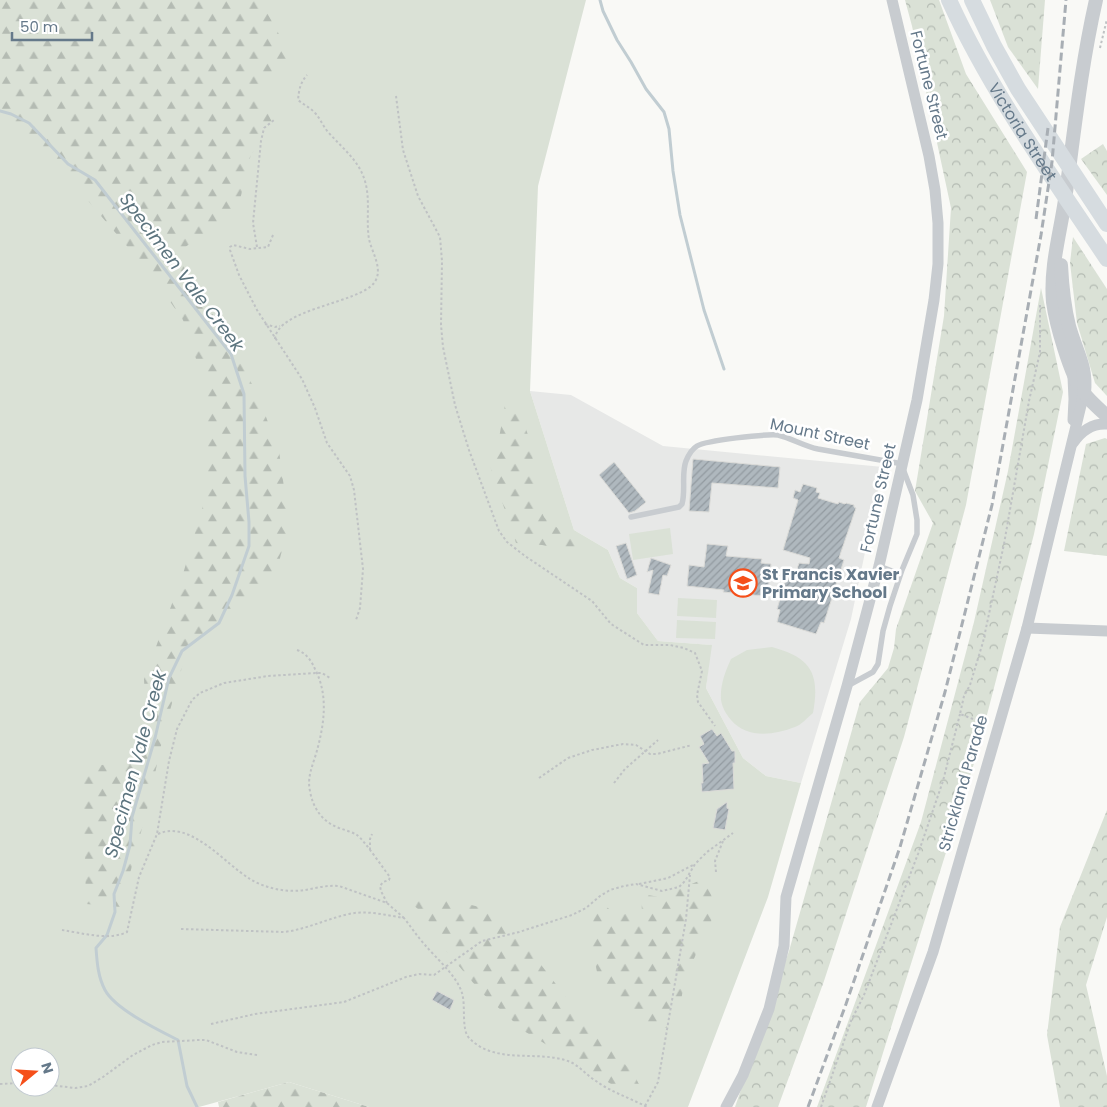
<svg xmlns="http://www.w3.org/2000/svg" width="1107" height="1107" font-family="Poppins,sans-serif">
<defs>
<pattern id="forest-firs" width="22" height="20" patternUnits="userSpaceOnUse" patternTransform="scale(1.25)"><rect width="22" height="20" fill="#dae1d6"/><path d="M5 1l3.5 6h-7zM16 11l3.5 6h-7z" fill="#b4bbb3"/></pattern>
<pattern id="park-crowns" width="20" height="18" patternUnits="userSpaceOnUse" patternTransform="scale(1.25)"><rect width="20" height="18" fill="#dae1d6"/><path d="M2 6a3 3 0 1 1 6 0M12 15a3 3 0 1 1 6 0" fill="none" stroke="#b4bbb3"/></pattern>
<pattern id="building-hatch" width="6" height="6" patternUnits="userSpaceOnUse" patternTransform="scale(1.25)"><rect width="6" height="6" fill="#afb8be"/><path d="M-1 1l2-2M0 6l6-6M5 7l2-2" fill="none" stroke="#929aa0"/></pattern>
</defs>
<rect width="100%" height="100%" fill="#f9f9f6"/>
<path fill="#e7e8e7" d="M530 391 571 395 663 446 883 467 851 619 801 783 766 776 743 758 706 688 711 645 658 641 637 613V588L620 578 608 550 574 530Z"/>
<g fill="#dae1d6" fill-rule="evenodd">
<path d="M0 0H586L538 186 530 391 574 530 608 550 620 578 637 588V613L658 641 712 645 706 688 743 758 766 776 801 783 768 897 688 1107H369L289 1082 199 1107H0ZM20 1057H50V1087H20Z"/>
<path d="M670 528 673 554 633 560 629 534Z"/>
<path d="M678 598 717 600 716 618 677 616Z"/>
<path d="M677 620 716 622 715 639 676 638Z"/>
<path d="M772 647C812 658 820 674 813 713 807 718 801 725 795 727 774 735 747 739 731 720 726 714 722 707 721 700 720 685 725 672 731 659L747 650Z"/>
</g>
<g fill="url(#forest-firs)">
<path d="M0 0H260C272 23 292 48 286 74H275L267 77 261 93 274 128 251 154 238 208 180 251 178 258 222 326 258 396 279 451 289 524 275 577 246 595 218 629 186 653 164 732 148 806 121 907 86 904 83 786 85 765H102L136 758 146 719 144 679 183 574 208 488 207 392 183 320 150 273 65 174 17 128 0 119Z"/>
<path d="M509 401 521 414 532 447 535 490 544 517 560 530 580 542 572 551 542 545 516 543 489 463 497 449 505 405Z"/>
<path d="M706 878 712 897 713 911 710 929 696 954 685 980 679 1010 671 1027 656 1029 623 1012 597 972 591 942 594 912 604 905 617 915 642 912 641 894 660 897Z"/>
<path d="M405 898H444L487 909 508 922 572 1005 633 1073 641 1088 616 1087 524 1031 481 992 447 952 425 915Z"/>
<path d="M289 1082 369 1107H219L218 1102Z"/>
</g>
<g fill="url(#park-crowns)">
<path d="M905 0H939L966 74 1027 172 966 505 904 737 824 981 778 1107H735L789 951 860 702 888 668 894 648 896 629 933 523 915 491 944 316 951 208 912 26Z"/>
<path d="M990 0H1045L1038 89 1008 47Z"/>
<path d="M1103 144 1107 151V195L1081 159Z"/>
<path d="M1073 237 1107 289V396L1095 383 1077 323 1070 263Z"/>
<path d="M1041 288 1063 392 1034 534 976 757 866 1107H817L921 822 974 622 1008 471Z"/>
<path d="M1105 438 1107 439V556L1064 551 1086 444Z"/>
<path d="M1107 810V917L1086 985 1107 1076V1107H1060L1047 1035 1060 927Z"/>
</g>
<g fill="none" stroke-linecap="round" stroke-linejoin="round">
<g stroke="#c1cdd2" stroke-width="3">
<path d="M600 0 603 11 617 40 631 62 646 89 664 112 669 129 673 171 680 215 704 310 724 369"/>
<path d="M0 111 11 114 29 123 68 164 95 180 231 354 244 394 245 476 249 522V546L232 595 219 623 182 651 169 678 155 738 132 817 130 845 123 871 114 894 115 912 107 935 96 948C97 962 98 977 105 990 115 1009 158 1030 178 1040L187 1086 197 1107"/>
</g>
</g>
<g fill="url(#building-hatch)" stroke="#dbdbd8">
<path d="M693 459 780 467 778 488 712 483 709 512 689 511Z"/>
<path d="M614 462 646 502 635 511 629 513 599 475Z"/>
<path d="M803 484 817 488 816 492 820 493 818 498 838 504 839 502 845 504 846 503 854 505V507L856 508 839 558 844 560 824 623 821 622 816 634 777 622 780 610 777 609 786 579 793 581 799 563 809 564 810 558 783 550 798 500 793 498 795 490 800 492Z"/>
<path d="M626 543 637 575 627 579 616 546Z"/>
<path d="M707 544 728 546 726 556 762 559 761 563 771 564 768 592H764V596L723 592 724 590 687 586 689 565 704 567Z"/>
<path d="M651 558 671 565 667 576 663 575 659 595 648 593 653 570 647 572Z"/>
<path d="M712 729 717 736 721 733 732 751H735V763H733L734 789 702 792 701 783H703L702 764 709 763 699 747 704 744 700 736Z"/>
<path d="M727 802V808L729 809 725 830 713 828 717 809Z"/>
<path d="M437 991 454 1000 450 1010 432 1000Z"/>
</g>
<g fill="none" stroke-linecap="round" stroke-linejoin="round">
<g stroke="#bfc2c4" stroke-width="2" stroke-dasharray="2.5 2.5" stroke-linecap="butt">
<path d="M1100 48 1107 19"/>
<path d="M396 96 403 150 418 196 440 237 442 261 441 325 443 347 455 405 469 450 499 531 507 542 525 556 592 601 611 624 644 645H670L684 648 695 653 702 671 697 695 698 702 715 726"/>
<path d="M273 235 268 247 250 249 233 245 230 247V250L239 275 257 310 302 379 315 408 327 443 350 476 354 490 363 569 360 608 356 620"/>
<path d="M257 247 253 223 261 141 264 128 274 120"/>
<path d="M265 324 275 327 280 326"/>
<path d="M275 339C277 309 359 303 374 283 384 270 372 253 369 239 366 221 370 203 366 185 361 162 344 150 329 133 324 128 321 120 316 114 311 108 304 105 298 100 299 90 300 83 307 75"/>
<path d="M297 650C306 653 311 660 315 669 329 696 324 726 316 754 312 767 307 778 310 791 313 809 323 822 339 828 345 830 352 832 357 835 365 841 382 867 390 877L389 880 383 882 380 886 381 891 387 903"/>
<path d="M988 719H973L960 714 964 696 970 685 983 642 1004 544 1029 401 1040 352V303"/>
<path d="M539 778 568 758 592 750 623 744 636 745 650 754H657L692 745"/>
<path d="M614 783 625 769 658 740"/>
<path d="M158 834C190 819 225 864 250 879 265 888 286 893 305 890 316 888 327 885 339 886L387 903 404 918"/>
<path d="M370 850V839L372 834"/>
<path d="M716 872 715 861 723 841"/>
<path d="M639 884 668 878 693 865"/>
<path d="M181 929 284 932C308 929 326 919 349 914 366 910 386 915 404 918 411 927 417 936 425 945 436 958 457 976 462 993 466 1006 461 1029 469 1038 495 1065 537 1050 568 1061 579 1065 586 1075 596 1081 611 1092 630 1098 647 1107"/>
<path d="M62 930C82 933 109 941 127 932L139 877 157 834 169 761 177 729 192 700 200 693 224 683 268 676 316 673H322L330 678"/>
<path d="M211 1024 255 1014 344 1002 406 977 419 974 434 975 482 941 519 932 572 915 586 908 600 896 610 890 624 886 636 884 662 891 679 887 685 881 695 864 707 852 733 833"/>
<path d="M0 1084 20 1083"/>
<path d="M50 1085 75 1088 88 1086 103 1077 133 1055 152 1045 162 1042 199 1040H206L237 1052 257 1055"/>
<path d="M645 1106 658 1082 686 919 690 875"/>
<path d="M821 1107 851 1021 864 995 918 854 943 781 960 714"/>
</g>
<g stroke="#c8ccd0" stroke-width="5.5">
<path d="M631 517 679 507 682 504C686 490 681 474 686 461 688 456 692 449 697 446 707 440 765 434 778 435 791 438 804 446 818 449L903 464"/>
<path d="M879 566 900 574"/>
<path d="M849 685 873 672 878 664 883 631 890 606 902 570 917 534V520L913 495 903 469"/>
</g>
<g stroke="#c8ccd0" stroke-width="11">
<path d="M1073 377 1074 399 1073 420"/>
<path d="M1073 443C1081 431 1093 423 1107 424"/>
<path d="M1027 628 1107 631"/>
<path d="M726 1107 743 1075 769 1009 784 946 786 897 847 686 879 566 917 400 934 300 938 264V223L935 190 929 156 892 0"/>
<path d="M877 1107 933 952 1027 628 1084 393"/>
</g>
<g stroke="#c8ccd0" stroke-width="14">
<path d="M1096 0C1081 66 1074 133 1065 200 1060 234 1050 267 1053 302 1056 324 1070 374 1083 392 1090 401 1099 409 1107 416"/>
<path d="M1061 265C1062 285 1064 306 1069 326 1076 352 1087 365 1084 393"/>
</g>
<g stroke="#d6dce0" stroke-width="16">
<path id="s1" d="M949 0C991 92 1051 175 1107 259"/>
<path d="M972 0 994 46 1018 89 1107 224"/>
</g>
<g stroke="#a8aeb4" stroke-width="3" stroke-dasharray="8 4" stroke-linecap="butt">
<path d="M1036 219 1048 128"/>
<path d="M808 1107 846 1004 900 847 945 692 992 505 1041 235 1052 162 1066 0"/>
</g>
</g>
<defs>
<g id="school-ring" transform="scale(1.4375)"><circle r="9.5" fill="#fff" stroke="#f54f1a" stroke-width="1.5"/><path d="M0-5L7-2L0 1L-7-2ZM-4 1L0 2.5L4 1V4Q0 6-4 4Z" fill="#f54f1a"/></g>
</defs>
<g fill-rule="evenodd">
<use href="#school-ring" x="743" y="583"/>
</g>
<g text-anchor="middle" dominant-baseline="central" stroke-width="5" stroke-linejoin="round" paint-order="stroke">
<g font-size="16" fill="#65798a" stroke="#fff">
<text transform="translate(929 85) rotate(76)">Fortune Street</text>
<text stroke="none"><textPath href="#s1" startOffset="151">Victoria Street</textPath></text>
<text transform="translate(820 434) rotate(12)">Mount Street</text>
<text transform="translate(878 498) rotate(-77)">Fortune Street</text>
<text transform="translate(963 783) rotate(-74)">Strickland Parade</text>
</g>
<g font-size="16" font-weight="bold" fill="#65798a" stroke="#fff" text-anchor="start">
<text x="762" y="574">St Francis Xavier<tspan x="762" dy="18">Primary School</tspan></text>
</g>
<g font-size="18" font-style="italic" fill="#5c747e" stroke="#fff">
<text transform="translate(182 272) rotate(53)">Specimen Vale Creek</text>
<text transform="translate(135 764) rotate(-75)">Specimen Vale Creek</text>
</g>
</g>
<g transform="translate(35 1072) rotate(72)"><circle r="24" fill="#ffffff" stroke="#c1c9d0"/>
<path d="M0-4L9 19L0 12L-9 19Z" fill="#f54f1a"/>
<text y="-8" font-size="14" font-weight="bold" text-anchor="middle" fill="#65798a">N</text>
</g>
<path d="M12 32v8h80v-8" fill="none" stroke="#65798a" stroke-width="2.5"/>
<text x="20" y="32" font-size="15" fill="#65798a" stroke="#ffffff" stroke-width="4" paint-order="stroke">50 m</text>
</svg>
